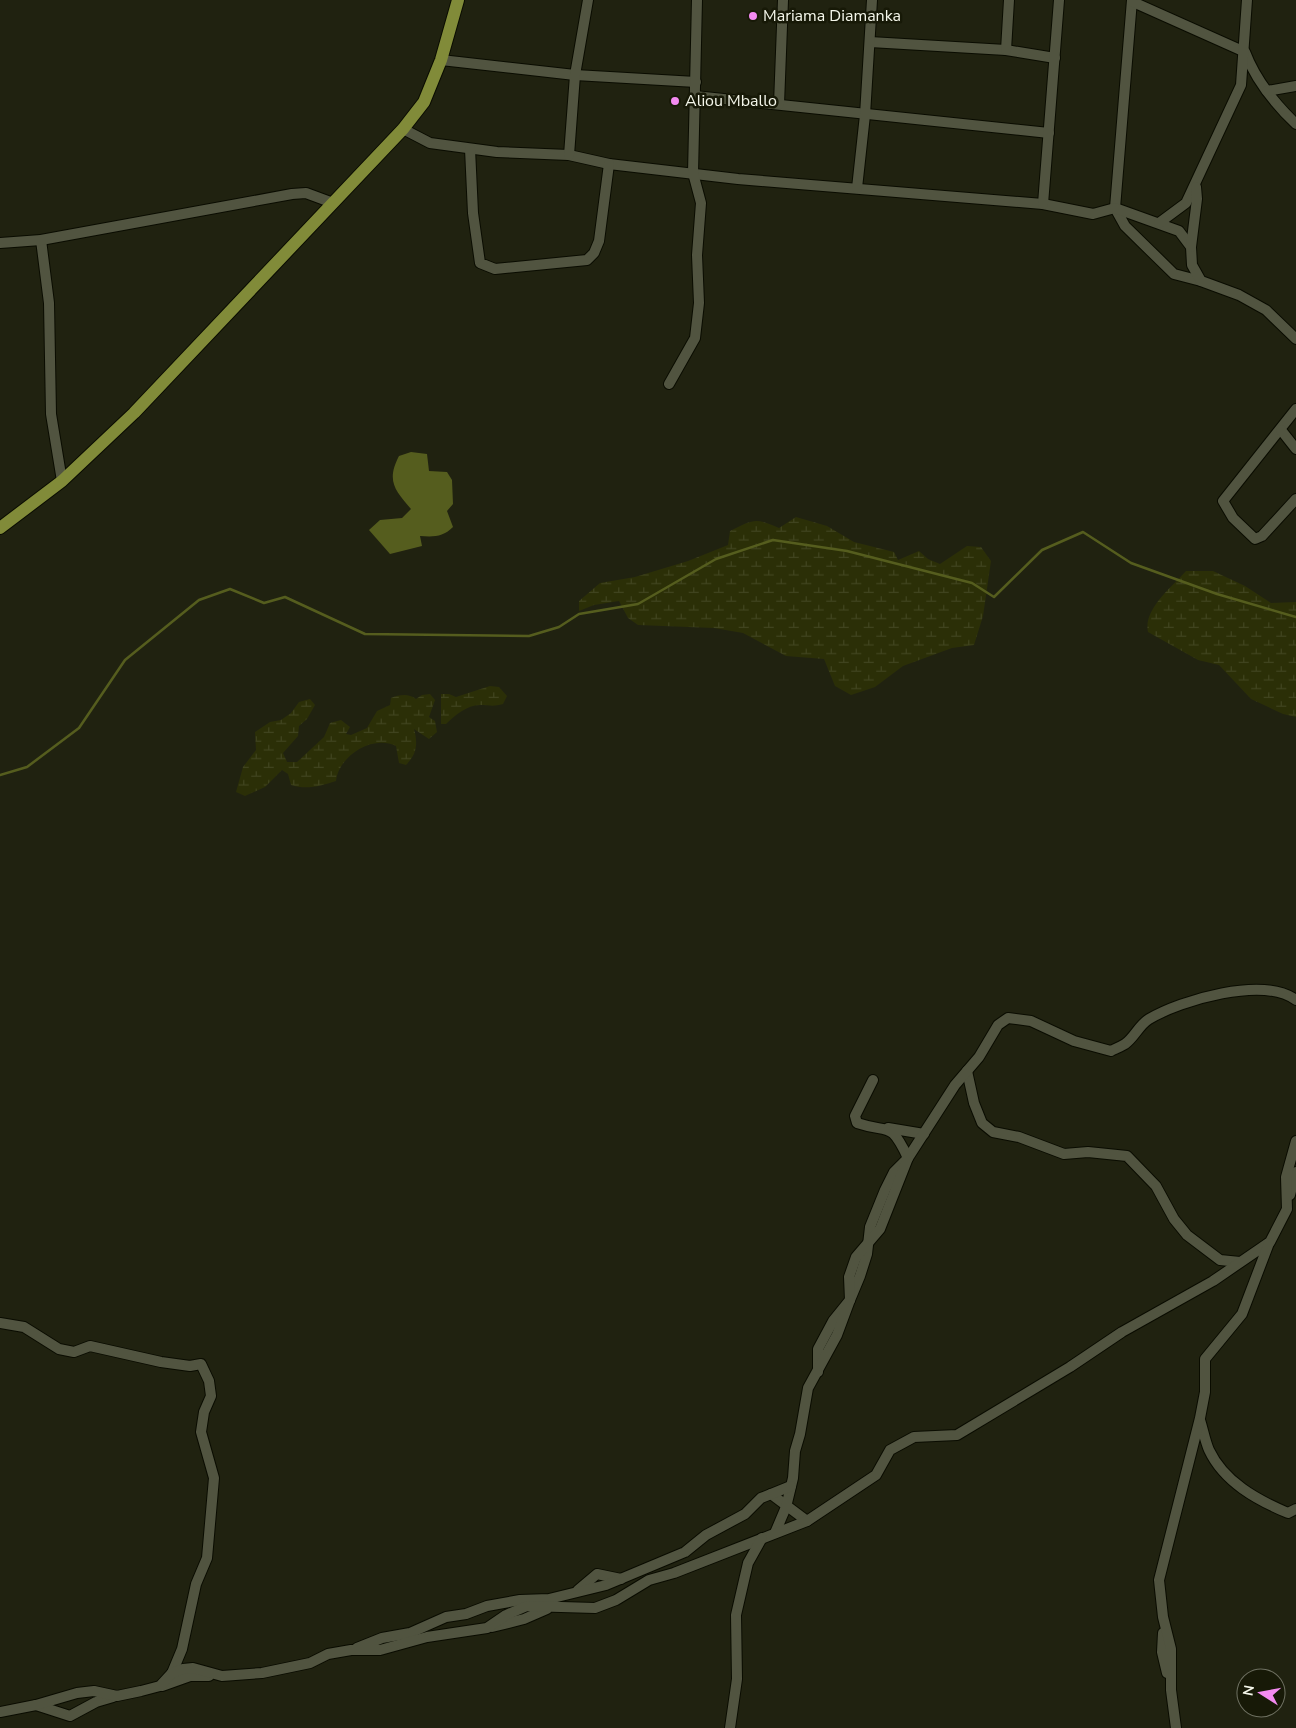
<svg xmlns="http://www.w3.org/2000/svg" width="1296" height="1728" font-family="'Nunito Sans',sans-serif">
<defs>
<pattern id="wetland-marsh" width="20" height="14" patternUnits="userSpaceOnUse" patternTransform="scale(1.25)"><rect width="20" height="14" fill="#2b2f07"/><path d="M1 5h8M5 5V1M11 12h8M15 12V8" fill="none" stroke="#40441f"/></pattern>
</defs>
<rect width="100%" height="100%" fill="#202210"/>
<g fill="url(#wetland-marsh)">
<path d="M796 517 827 526 854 542 894 552 898 560 919 551 928 559 940 564 967 546 981 547 991 561 983 616 974 645 952 648 903 666 875 687 851 695 835 686 824 659 786 656 743 633 714 628 638 625 628 618 619 601 594 605 579 611V601L600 583 635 577 688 561 728 545 730 531C753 520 755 517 779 528Z"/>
<path d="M1186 571H1213L1245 586 1271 603 1296 602V717L1283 714 1251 699 1219 665 1198 660 1148 632C1143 609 1172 587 1186 571Z"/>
<path d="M490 686 499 687 507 696 503 704C493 707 489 705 480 705 467 705 454 716 446 724H441V694H449L456 697Z"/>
<path d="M430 694 435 700 429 717 435 721 437 732 429 739 414 729C418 744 417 754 406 765L399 763 396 746C372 734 338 757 336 781 320 786 307 790 291 785L288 774 282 770 265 787 245 796 236 792 243 767 256 750 255 732 270 722 281 720 291 713 299 702 310 699 315 705 307 719 299 726 298 736 283 753 287 762H297L324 737 330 723 341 720 350 727 346 734 351 735 367 728 377 711 390 705 391 698C399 695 408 693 416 699L422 695Z"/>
</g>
<path fill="#555d1e" d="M411 452 427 454 429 471 447 472 452 480 453 504 447 511 453 527C443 537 434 537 420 536L422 546 390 554 369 530 380 520 402 518 411 509C395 490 386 481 399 456Z"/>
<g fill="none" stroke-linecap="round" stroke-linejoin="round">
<path stroke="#555d1e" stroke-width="2.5" d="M0 775 27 767 79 728 125 660 199 600 230 589 264 603 285 597 365 634 529 636 559 627 579 614 638 604 716 559 773 540 847 551 972 583 994 597 1042 550 1083 532 1131 563 1217 594 1296 617"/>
<g stroke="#0a0c00" stroke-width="12">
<g id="minor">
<path d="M1132 0 1115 208 1125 226 1174 274 1201 281"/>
<path d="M1133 2 1245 52C1256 81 1274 103 1296 124"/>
<path d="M870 42 1006 50 1055 58"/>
<path d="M1006 50 1009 0"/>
<path d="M441 60 575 75 696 82"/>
<path d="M1267 91 1296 86"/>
<path d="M695 96 1049 133"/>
<path d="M779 104 783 0"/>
<path d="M403 129 430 143 497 152 569 155 609 164 738 179 1043 204 1093 214 1115 208 1179 231 1191 247 1192 265 1201 281 1239 295 1266 310 1296 339"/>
<path d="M470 149 473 213 480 263 495 269 587 260 594 253 599 241 609 164"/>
<path d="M569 155 575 75 588 0"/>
<path d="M857 188 865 115 872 0"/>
<path d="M1043 204 1059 0"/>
<path d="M1159 223 1186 203 1241 85 1247 0"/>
<path d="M41 240 49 303 51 414 62 481"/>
<path d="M0 243 41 240 292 194 306 193 333 203"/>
<path d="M1191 247 1197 199 1196 187"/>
<path d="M669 384 695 338 699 303 697 255 701 203 693 173 697 0"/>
<path d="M1296 409 1223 501 1233 518 1255 539 1262 536 1296 499"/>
<path d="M1281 430 1296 449"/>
<path d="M967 1071 974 1103 982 1123 993 1132 1019 1137 1064 1154 1088 1152 1127 1156 1156 1186 1174 1219 1187 1235 1220 1260 1240 1262"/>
<path d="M888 1128 924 1134"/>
<path d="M1290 1195 1296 1172"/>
<path d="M0 1323 24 1327 59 1349 74 1352 90 1346 161 1362 190 1366 201 1364 209 1381 211 1396 204 1412 201 1432 214 1478 207 1558 196 1584 182 1649 172 1673"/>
<path d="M818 1372V1349L833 1321 850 1300 860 1276 867 1254 870 1227 885 1190 894 1172 908 1158 955 1085 979 1057 998 1025 1008 1018 1031 1021 1074 1041 1111 1051C1115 1049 1120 1047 1125 1044 1134 1038 1139 1025 1149 1019 1181 1000 1263 976 1296 1000"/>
<path d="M1200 1420C1203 1429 1205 1441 1209 1450 1224 1482 1257 1500 1288 1513L1296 1509"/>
<path d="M771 1494 807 1521"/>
<path d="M775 1533 786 1507 793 1478 795 1451 800 1434 808 1388 837 1335 850 1300 849 1277 856 1257 880 1229 908 1158C890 1120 890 1134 857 1123L855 1116 873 1080"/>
<path d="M578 1590 597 1574 621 1579"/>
<path d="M492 1627 524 1619 547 1609"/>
<path d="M1163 1633 1162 1652 1167 1673"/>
<path d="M357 1648 382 1638 410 1633 446 1617 466 1614 487 1606 520 1600 549 1599 606 1585 685 1552 706 1535 745 1514 761 1498 791 1486"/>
<path d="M162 1686 190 1676H209"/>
<path d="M36 1705 70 1716 96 1702 113 1697"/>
<path d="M0 1712 36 1705 77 1693 94 1691 117 1696 141 1691 160 1686 172 1673 183 1669 193 1668 222 1676 262 1673 310 1663 328 1654 351 1650H380L427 1637 487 1628 506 1615 527 1606 595 1608 616 1600 649 1580 674 1573 807 1521 876 1475 890 1450 914 1437 957 1435 1070 1367 1122 1332 1213 1281 1270 1242 1287 1209 1286 1177 1296 1141"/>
<path d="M730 1728 737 1679 736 1615 748 1563 762 1538"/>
<path d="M1176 1728 1171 1690V1649L1163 1617 1159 1580 1200 1418 1205 1392V1359L1242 1314 1269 1243"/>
</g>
</g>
<g stroke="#0a0c00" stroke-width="14">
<path id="major" d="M0 528 62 481 134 413 403 129 424 102 441 60 458 0"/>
</g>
<use href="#minor" stroke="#515440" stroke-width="10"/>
<use href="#major" stroke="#818b39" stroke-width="12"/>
</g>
<g fill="#f38af1" stroke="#171907" stroke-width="2">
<circle cx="753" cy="16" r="5"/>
<circle cx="675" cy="101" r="5"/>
</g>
<g text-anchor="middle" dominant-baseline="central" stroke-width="5" stroke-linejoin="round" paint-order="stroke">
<g font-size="16" fill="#f4f6ea" stroke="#171907" text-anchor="start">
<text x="763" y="16">Mariama Diamanka</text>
<text x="685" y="101">Aliou Mballo</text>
</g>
</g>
<g transform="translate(1261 1693) rotate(281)"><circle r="24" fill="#171907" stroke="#6f7162"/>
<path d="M0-4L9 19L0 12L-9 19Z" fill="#f38af1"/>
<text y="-8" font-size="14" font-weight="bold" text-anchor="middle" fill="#f4f6ea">N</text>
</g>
</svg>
